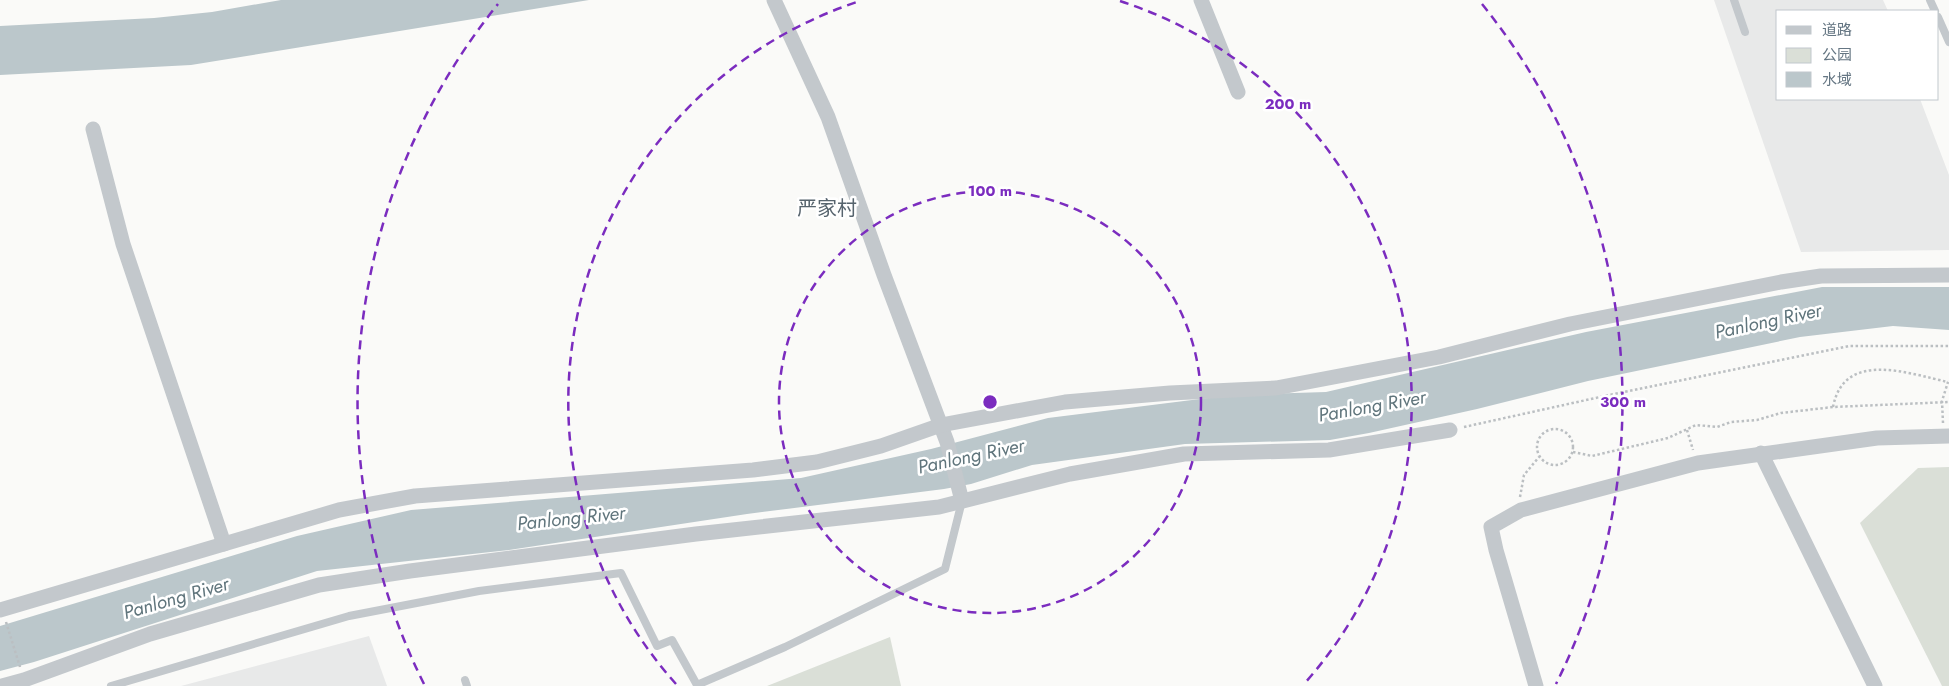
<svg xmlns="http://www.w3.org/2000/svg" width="1949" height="686" font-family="Jost,'Noto Sans SC',sans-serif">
<rect width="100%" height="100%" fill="#fafaf8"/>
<g fill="#e8e9e9">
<path d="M1714 0H1883L1888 11H1778V99H1920L1949 175V250L1801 252Z"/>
<path d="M369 636 387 686H181Z"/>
</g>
<g fill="#dadfd7">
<path d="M1949 467V686H1942L1860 523 1918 468Z"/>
<path d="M890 637 901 686H767Z"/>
</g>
<g fill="#bbc7cb">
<path d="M281 0H589L191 65 0 75V26L154 18 212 12Z"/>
<path d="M1822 287H1949V330L1893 326 1800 337 1588 381 1477 409 1369 433 1330 440 1185 444 1032 465 971 484 944 489 747 514 509 550 317 571 34 662 0 671V626L297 536 411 510 801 478 931 449 1048 418 1232 395 1326 392 1586 332Z"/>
</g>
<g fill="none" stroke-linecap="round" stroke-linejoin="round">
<g stroke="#bbbfc2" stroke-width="2.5" stroke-dasharray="2.5 2.5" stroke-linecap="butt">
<path d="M1833 407C1844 349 1910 374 1948 382"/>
<path d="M1943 423 1942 401 1948 382"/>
<path d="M1464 427 1609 395 1849 346H1949"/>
<circle cx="1555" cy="447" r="18"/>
<path d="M1687 430 1693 450"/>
<path d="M1573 452 1592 456 1668 438 1696 425 1717 427 1731 422 1757 420 1781 413 1833 407 1949 402"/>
<path d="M1520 497 1524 475 1539 457"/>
<path d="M6 622 20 667"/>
</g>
<g stroke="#c3c8cc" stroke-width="8">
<path d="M1734 0 1745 32"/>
<path d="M1930 0 1935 11"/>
<path d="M1938 17 1949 42"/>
<path d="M465 680 467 686"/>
<path d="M111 686 349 616 479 591 621 573 657 646 672 640 697 685 785 647 945 569 962 501"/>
</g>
<g stroke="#c3c8cc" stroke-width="15">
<path d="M774 0 828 117 884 275 947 442 962 501"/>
<path d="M1201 0 1238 92"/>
<path d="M93 129 123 244 224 544"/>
<path d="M1761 453 1875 686"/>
<path d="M0 610 339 510 415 496 753 470 817 462 881 446 941 425 1065 402 1170 393 1276 388 1439 357 1570 324 1781 282 1821 276 1949 275"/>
<path d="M2 686 24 680 150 634 319 585 410 571 696 534 939 507 1070 474 1184 454 1329 450 1450 430"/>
<path d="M1536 686 1496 550 1491 527 1521 510 1698 463 1877 438 1949 436"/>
</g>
</g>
<g fill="none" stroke="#7b2cbf" stroke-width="2.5" stroke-dasharray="9 6">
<circle cx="990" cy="402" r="211"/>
<path d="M676 684A422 422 0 0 1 860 1M1120 1A422 422 0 0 1 1304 684"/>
<path d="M424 684A633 633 0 0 1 498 4M1482 4A633 633 0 0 1 1556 684"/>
</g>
<g text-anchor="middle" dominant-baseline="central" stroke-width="5" stroke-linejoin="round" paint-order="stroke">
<g font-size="19" font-style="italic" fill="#60757c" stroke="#fff">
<text transform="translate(1768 321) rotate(-12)">Panlong River</text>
<text transform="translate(1372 406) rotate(-10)">Panlong River</text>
<text transform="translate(971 456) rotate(-12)">Panlong River</text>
<text transform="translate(571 518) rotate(-6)">Panlong River</text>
<text transform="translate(176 598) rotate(-16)">Panlong River</text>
</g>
<g font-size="20" fill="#57646e" stroke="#fff">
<text x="827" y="208">严家村</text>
</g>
</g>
<circle cx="990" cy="402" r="8" fill="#7b2cbf" stroke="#fff" stroke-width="2.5"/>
<g font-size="15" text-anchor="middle" font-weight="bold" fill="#7b2cbf" stroke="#fff" stroke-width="5" stroke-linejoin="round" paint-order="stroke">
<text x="1288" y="109">200 m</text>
<text x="990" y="196">100 m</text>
<text x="1623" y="407">300 m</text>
</g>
<rect x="1776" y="10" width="162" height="90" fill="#ffffff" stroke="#c1c8cd"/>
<rect x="1786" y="26" width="25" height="8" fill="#c3c8cc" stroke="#c1c8cd"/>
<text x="1822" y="35" font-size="15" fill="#657683">道路</text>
<rect x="1786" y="48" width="25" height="15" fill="#dadfd7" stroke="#c1c8cd"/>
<text x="1822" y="60" font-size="15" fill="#657683">公园</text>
<rect x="1786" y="72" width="25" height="15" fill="#bbc7cb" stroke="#c1c8cd"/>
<text x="1822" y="85" font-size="15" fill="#657683">水域</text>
</svg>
